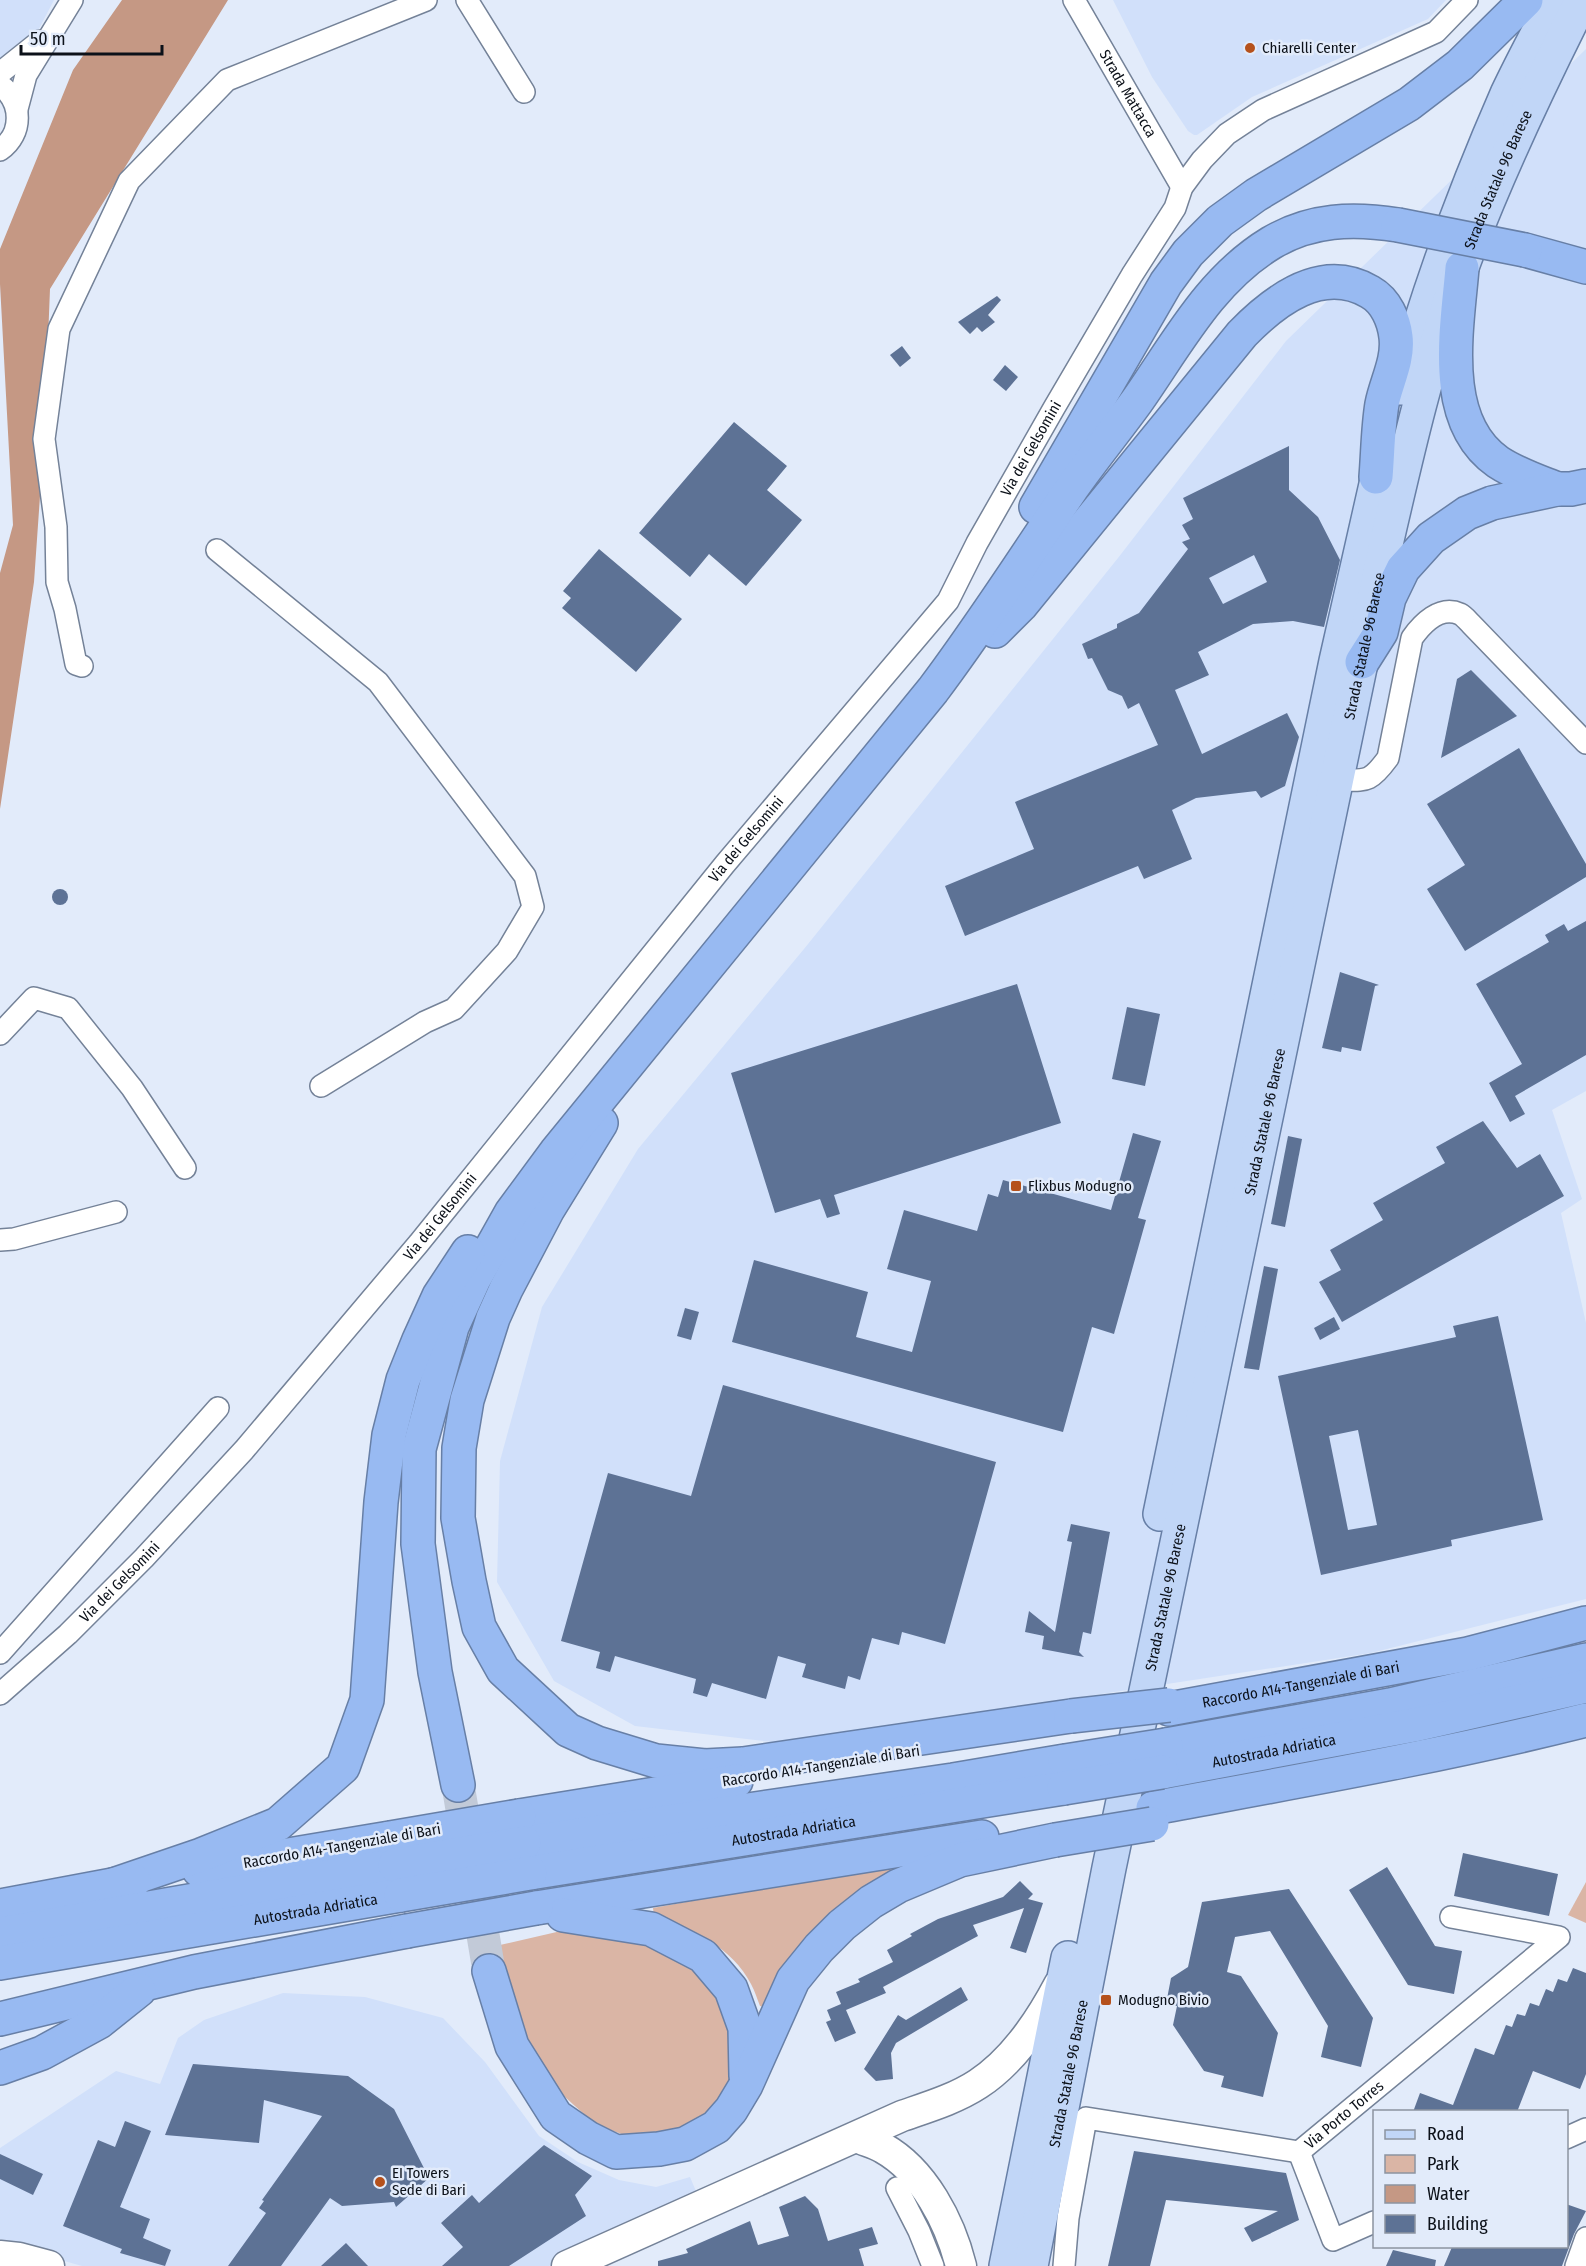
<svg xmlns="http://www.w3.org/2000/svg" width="1586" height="2266" font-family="'Fira Sans Condensed',sans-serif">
<rect width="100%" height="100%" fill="#e2ebfa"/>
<g fill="#d1e0fa">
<path d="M0 0H54L0 103Z"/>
<path d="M1113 0H1446L1428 19 1252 97 1197 135H1194L1188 131 1152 77Z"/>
<path d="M1586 49V1091L1552 1110 1582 1199 1561 1213 1586 1323V1599L1371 1653 780 1743 635 1726 554 1681 497 1582 500 1461 542 1307 638 1149 804 949 1118 558 1286 341Z"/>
<path d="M283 1993 365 1997 443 2018 485 2062 539 2136 578 2162 619 2180 656 2187 690 2177 698 2196 604 2235 549 2266H82L0 2243V2148L116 2071 160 2084 178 2038 204 2020Z"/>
</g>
<g fill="#dab5a5">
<path d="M884 1866 904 1869 768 2008 760 2006C757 1999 755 1991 751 1984 733 1948 690 1927 654 1916L653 1908Z"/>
<path d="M1586 1882V1923L1568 1915Z"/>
<path d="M574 1928H613L691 1956 731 2008 739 2077 698 2126 632 2138 595 2124 565 2097 543 2072 521 2033 506 1986 500 1945Z"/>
</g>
<path fill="#c59884" d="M122 0H228L50 289 44 439 34 582 0 809V573L13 525 0 284V249L73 70Z"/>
<g fill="#5d7295" fill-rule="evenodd">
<path d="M997 296 1001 300 988 315 995 322 982 332 977 327 970 334 958 322Z"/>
<path d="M902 346 911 358 900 367 890 355Z"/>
<path d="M1005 365 1018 377 1006 391 993 380Z"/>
<path d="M734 422 787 466 767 490 802 520 746 586 709 554 690 577 639 533Z"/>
<path d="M1289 446V490L1318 517 1340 560 1324 627 1293 621 1253 624 1198 652 1209 675 1175 690 1202 754 1287 713 1299 737 1285 786 1261 798 1256 791 1196 798 1172 810 1192 859 1144 879 1138 866 965 936 945 886 1034 849 1015 802 1158 745 1139 703 1128 709 1122 696 1108 690 1092 658 1088 659 1082 644 1117 628V624L1139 613 1188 549 1182 542 1190 539 1182 525 1193 519 1183 498ZM1254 555 1267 582 1223 604 1209 578Z"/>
<path d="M599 549 682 619 636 672 562 608 571 598 563 591Z"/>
<path d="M1471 670 1517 716 1441 758 1457 679Z"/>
<path d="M1519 748 1586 864V877L1465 951 1427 889 1465 865 1427 804Z"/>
<circle cx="60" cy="897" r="8"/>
<path d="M1586 921V1055L1515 1096 1525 1114 1510 1122 1489 1083 1522 1064 1476 984 1549 942 1545 935 1564 924 1568 931Z"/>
<path d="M1340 972 1379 985 1375 986 1361 1051 1342 1047 1341 1052 1322 1048Z"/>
<path d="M1017 984 1061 1123 834 1195 840 1214 827 1218 820 1199 775 1213 731 1073Z"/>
<path d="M1127 1007 1160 1014 1145 1086 1112 1079Z"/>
<path d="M1483 1121 1517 1168 1540 1154 1564 1196 1342 1322 1319 1282 1341 1270 1330 1250 1383 1220 1373 1203 1445 1163 1436 1147Z"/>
<path d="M1133 1133 1161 1141 1138 1218 1146 1220 1114 1334 1092 1327 1063 1432 732 1342 754 1260 868 1292 856 1337 912 1352 931 1281 887 1269 904 1210 977 1231 988 1194 998 1197 1003 1180 1111 1210Z"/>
<path d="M1288 1136 1302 1139 1285 1227 1271 1224Z"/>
<path d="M1264 1266 1278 1269 1259 1370 1244 1368Z"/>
<path d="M685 1308 699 1312 691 1340 677 1336Z"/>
<path d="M1498 1316 1543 1520 1451 1540 1452 1546 1321 1575 1278 1376 1456 1337 1453 1326ZM1358 1430 1377 1525 1348 1530 1329 1436Z"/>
<path d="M1334 1317 1340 1329 1320 1340 1314 1328Z"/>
<path d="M723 1385 996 1462 945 1644 902 1632 899 1645 872 1638 860 1680 848 1676 845 1689 802 1677 806 1664 778 1656 766 1699 712 1683 707 1697 693 1693 696 1679 615 1656 610 1672 596 1668 600 1652 561 1641 608 1473 691 1496Z"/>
<path d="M1071 1524 1110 1532 1091 1634 1083 1632 1079 1652 1084 1657 1042 1649 1044 1636 1025 1632 1029 1611 1055 1632 1072 1542 1067 1541Z"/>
<path d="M1463 1853 1558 1874 1549 1916 1454 1896Z"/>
<path d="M1387 1867 1435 1946 1462 1951 1454 1994 1408 1985 1349 1890Z"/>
<path d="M1020 1881 1033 1894 1028 1899 1043 1903 1026 1953 1010 1948 1024 1908 973 1925 978 1936 883 1987 886 1993 846 2010 856 2033 835 2042 826 2022 831 2020 827 2010 841 2004 836 1992 860 1982 858 1979 893 1962 887 1950 912 1936 910 1934 938 1919 1003 1897Z"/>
<path d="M1289 1889 1373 2018 1361 2067 1321 2057 1328 2026 1270 1931 1235 1937 1227 1972 1241 1976 1278 2033 1263 2097 1221 2087 1224 2076 1204 2071 1173 2025 1177 2006 1166 2004 1171 1978 1188 1967 1202 1902Z"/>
<path d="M1573 1968 1586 1973V2074L1580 2089 1533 2071 1517 2112H1413L1420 2093 1453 2105 1475 2048 1494 2055 1506 2025 1512 2027 1517 2014 1525 2016 1530 2003 1539 2006 1546 1989 1553 1992 1558 1979 1567 1982Z"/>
<path d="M961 1987 968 2000 896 2043 891 2053 893 2079 876 2081 864 2069 898 2015 906 2020Z"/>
<path d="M193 2064 348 2076 394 2109 429 2178 396 2207 394 2202 342 2206 330 2198 281 2266H228L266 2213 259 2208 264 2201 262 2200 322 2116 264 2100 259 2143 165 2135Z"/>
<path d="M125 2121 151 2131 120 2207 150 2219 143 2238 171 2250 165 2266 120 2253 122 2249 63 2226 98 2140 115 2147Z"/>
<path d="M544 2145 592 2176 575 2195 586 2216 509 2266H442L463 2247 441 2223 472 2195 479 2203Z"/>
<path d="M1134 2151 1286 2173 1299 2220 1252 2242 1244 2228 1278 2211 1166 2200 1150 2266H1108Z"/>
<path d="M0 2154 43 2174 33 2195 0 2179Z"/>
<path d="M805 2196 818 2209 828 2241 872 2227 878 2244 859 2249 864 2266H658V2261L688 2253 686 2249 750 2221 758 2245 789 2236 779 2207Z"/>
<path d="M1566 2204 1586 2211 1574 2234 1562 2266H1444L1452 2247H1566Z"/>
<path d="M346 2243 368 2266H321Z"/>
<path d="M1393 2250 1436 2260 1435 2266H1386Z"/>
</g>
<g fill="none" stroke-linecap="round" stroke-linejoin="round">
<path stroke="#c2cad8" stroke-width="33" stroke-dasharray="33 16" stroke-linecap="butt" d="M458 1785 489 1971"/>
<g stroke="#748298" stroke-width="24">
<g id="street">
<path d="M467 0 524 92"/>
<path id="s1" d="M1074 0 1182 187"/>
<path d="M0 73 40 41"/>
<path d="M0 85C23 102 23 134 0 150"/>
<path d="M17 109 26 75 72 0"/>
<path d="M217 550 378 682 525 876 533 907 507 951 454 1009 425 1022 321 1086"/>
<path d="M82 666 76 664 65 609 57 582 56 527 44 439 59 329 129 181 227 80 426 0"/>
<path d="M1337 780C1366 780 1369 784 1388 758L1412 638C1422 624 1440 605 1460 614 1464 616 1468 621 1471 624L1586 743"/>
<path d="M0 1034 34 998 68 1008 132 1088 185 1168"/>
<path d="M0 1240 14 1239 116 1212"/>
<path d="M0 1653 218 1408"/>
<path id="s2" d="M0 1694 68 1634 144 1558 244 1450 419 1243 725 864 948 601 977 543 1054 408 1132 275 1175 208 1182 187 1202 160 1227 134 1263 110 1436 32 1467 0"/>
<path d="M1566 2138 1586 2129"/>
<path d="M1299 2152 1333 2240 1374 2222"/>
<path d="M897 2188 919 2231 933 2266"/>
<path id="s3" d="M1064 2266 1068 2218 1086 2118 1299 2152 1559 1937 1451 1917"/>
<path d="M1576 2266 1586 2238"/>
</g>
</g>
<g stroke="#748298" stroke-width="33">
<g id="secondary">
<path d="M857 2137C865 2141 875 2143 883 2148 924 2171 950 2222 961 2266"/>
<path d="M0 2256 19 2258 49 2266"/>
<path d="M567 2266 902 2116C928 2107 955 2099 978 2084 1013 2061 1040 2021 1059 1985"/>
</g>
</g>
<g stroke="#677fa6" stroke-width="36">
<g id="primary">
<path d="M1401 388C1429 287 1465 190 1507 94 1522 62 1539 31 1555 0"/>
<path d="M1160 1514 1336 661 1384 449"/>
<path d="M1006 2266 1068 1958"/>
<path id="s4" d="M1031 2266 1109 1868 1384 553C1406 457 1428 360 1462 267 1496 175 1538 87 1582 0"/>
</g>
</g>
<g stroke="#677fa6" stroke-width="36">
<g id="highway">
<path d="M1525 250 1586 267"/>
<path d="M1462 268C1457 329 1439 421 1498 462 1516 474 1537 481 1557 489"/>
<path d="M1036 507 1166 283 1188 253 1220 221 1256 195 1409 104 1460 65 1526 0"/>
<path d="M995 631 1021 605 1242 334C1275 300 1322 264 1370 292 1386 301 1394 320 1396 337 1399 360 1386 383 1382 404 1378 428 1378 453 1376 477"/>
<path d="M1362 662 1381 632 1389 598 1403 569 1431 538 1467 513 1492 503 1557 489H1571L1586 486"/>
<path d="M601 1123 548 1209 506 1289 493 1318 467 1400 459 1448 458 1518 469 1581 479 1627 503 1670 568 1730 597 1743 656 1761 705 1766 743 1764 1071 1716"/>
<path id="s5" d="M1169 1709 1468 1654 1586 1623"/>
<path d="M1166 1745 1390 1705 1586 1660"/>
<path id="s6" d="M1162 1772 1419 1724 1586 1686"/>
<path d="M458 1785 435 1672 418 1544 419 1449 452 1327 474 1279 511 1213 556 1152 933 690C982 625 1026 556 1072 488 1093 458 1116 430 1137 401 1177 344 1210 280 1271 243 1311 219 1353 218 1398 225"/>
<path d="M1153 1808C1298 1781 1443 1756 1586 1720"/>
<path d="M519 1816 736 1781"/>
<path d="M524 1843 953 1780 1065 1761"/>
<path d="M199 1870 390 1838"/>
<path id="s7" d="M530 1873 1064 1788"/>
<path d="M113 1885 201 1855 278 1824 343 1767 367 1700 381 1502 389 1435 403 1380 419 1340 439 1296 468 1252"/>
<path d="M0 1906 134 1881"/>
<path d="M536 1908 982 1837"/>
<path d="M563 1915 651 1929 703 1956 731 1989 745 2028 746 2076"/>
<path d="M0 1934 395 1865"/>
<path id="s8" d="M0 1963 401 1895"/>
<path d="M489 1971 512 2046 556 2116 588 2138 616 2152 659 2149 685 2144 716 2127 731 2110 746 2085 793 1980 819 1948 842 1925 871 1902 898 1886 960 1860 1055 1840"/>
<path d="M0 2019 194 1972 407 1931"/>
<path d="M0 2068 42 2053 99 2022 139 1990"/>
</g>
</g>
<use href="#street" stroke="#fff" stroke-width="21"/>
<use href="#secondary" stroke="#fff" stroke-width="30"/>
<use href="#primary" stroke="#c1d6f7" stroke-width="33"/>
<use href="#highway" stroke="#98baf2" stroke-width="33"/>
<g stroke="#677fa6" stroke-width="36" stroke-linecap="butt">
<g id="highway-bridge">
<path d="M1398 225 1525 250"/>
<path d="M1071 1716 1169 1705"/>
<path d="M1065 1761 1166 1745"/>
<path d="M1064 1788 1162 1772"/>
<path d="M390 1838 519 1816"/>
<path d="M1055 1840 1152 1824"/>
<path d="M395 1865 524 1843"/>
<path d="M401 1895 530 1873"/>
<path d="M407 1931 536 1908"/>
</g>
</g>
<use href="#highway-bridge" stroke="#98baf2" stroke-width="33"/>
</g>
<g fill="#b5511c" stroke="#e2ebfa" stroke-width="2">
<circle cx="1250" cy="48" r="6"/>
<rect x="1010" y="1180" width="12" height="12" rx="3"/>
<rect x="1100" y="1994" width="12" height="12" rx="3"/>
<circle cx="380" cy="2182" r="6"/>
</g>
<g text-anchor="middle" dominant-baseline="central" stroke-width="5" stroke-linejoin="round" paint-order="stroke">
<g font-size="15" fill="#0c1119" stroke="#e2ebfa" text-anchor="start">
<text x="1262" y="48">Chiarelli Center</text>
<text x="1028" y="1186">Flixbus Modugno</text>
<text x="1118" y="2000">Modugno Bivio</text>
<text x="392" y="2173">EI Towers<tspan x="392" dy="17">Sede di Bari</tspan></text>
</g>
<g font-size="15" fill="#0c1119" stroke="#e2ebfa">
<text stroke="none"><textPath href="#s1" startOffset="108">Strada Mattacca</textPath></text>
<text stroke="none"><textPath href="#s4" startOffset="2140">Strada Statale 96 Barese</textPath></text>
<text stroke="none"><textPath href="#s2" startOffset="1622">Via dei Gelsomini</textPath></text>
<text stroke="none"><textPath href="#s4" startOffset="1654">Strada Statale 96 Barese</textPath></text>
<text stroke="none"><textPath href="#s2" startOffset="1136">Via dei Gelsomini</textPath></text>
<text stroke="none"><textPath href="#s4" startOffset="1168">Strada Statale 96 Barese</textPath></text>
<text stroke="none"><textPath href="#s2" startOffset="650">Via dei Gelsomini</textPath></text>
<text stroke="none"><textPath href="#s2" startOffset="164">Via dei Gelsomini</textPath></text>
<text stroke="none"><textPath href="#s4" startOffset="682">Strada Statale 96 Barese</textPath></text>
<text stroke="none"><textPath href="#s5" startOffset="134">Raccordo A14-Tangenziale di Bari</textPath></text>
<text stroke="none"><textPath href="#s6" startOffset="114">Autostrada Adriatica</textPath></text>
<text transform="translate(821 1766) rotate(-9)">Raccordo A14-Tangenziale di Bari</text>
<text stroke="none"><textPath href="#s7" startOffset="267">Autostrada Adriatica</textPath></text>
<text transform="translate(342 1846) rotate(-10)">Raccordo A14-Tangenziale di Bari</text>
<text stroke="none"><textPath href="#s8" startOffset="320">Autostrada Adriatica</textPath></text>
<text stroke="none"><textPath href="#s4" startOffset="196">Strada Statale 96 Barese</textPath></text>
<text stroke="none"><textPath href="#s3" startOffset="424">Via Porto Torres</textPath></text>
</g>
</g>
<rect x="1373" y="2110" width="195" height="138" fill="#e2ebfa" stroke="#8c94a0" stroke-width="1.5"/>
<rect x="1385" y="2130" width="30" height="9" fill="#c1d6f7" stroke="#8c94a0" stroke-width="1.5"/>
<text x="1427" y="2140" font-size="18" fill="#0c1119">Road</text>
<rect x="1385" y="2155" width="30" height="18" fill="#dab5a5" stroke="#8c94a0" stroke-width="1.5"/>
<text x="1427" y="2170" font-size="18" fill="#0c1119">Park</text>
<rect x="1385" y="2185" width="30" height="18" fill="#c59884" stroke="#8c94a0" stroke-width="1.5"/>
<text x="1427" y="2200" font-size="18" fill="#0c1119">Water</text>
<rect x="1385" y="2215" width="30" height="18" fill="#5d7295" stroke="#8c94a0" stroke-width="1.5"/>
<text x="1427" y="2230" font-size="18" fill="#0c1119">Building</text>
<path d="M21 45v9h141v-9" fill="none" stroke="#0c1119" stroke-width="3"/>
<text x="30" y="45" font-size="18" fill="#0c1119" stroke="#e2ebfa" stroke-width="4.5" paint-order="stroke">50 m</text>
</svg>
